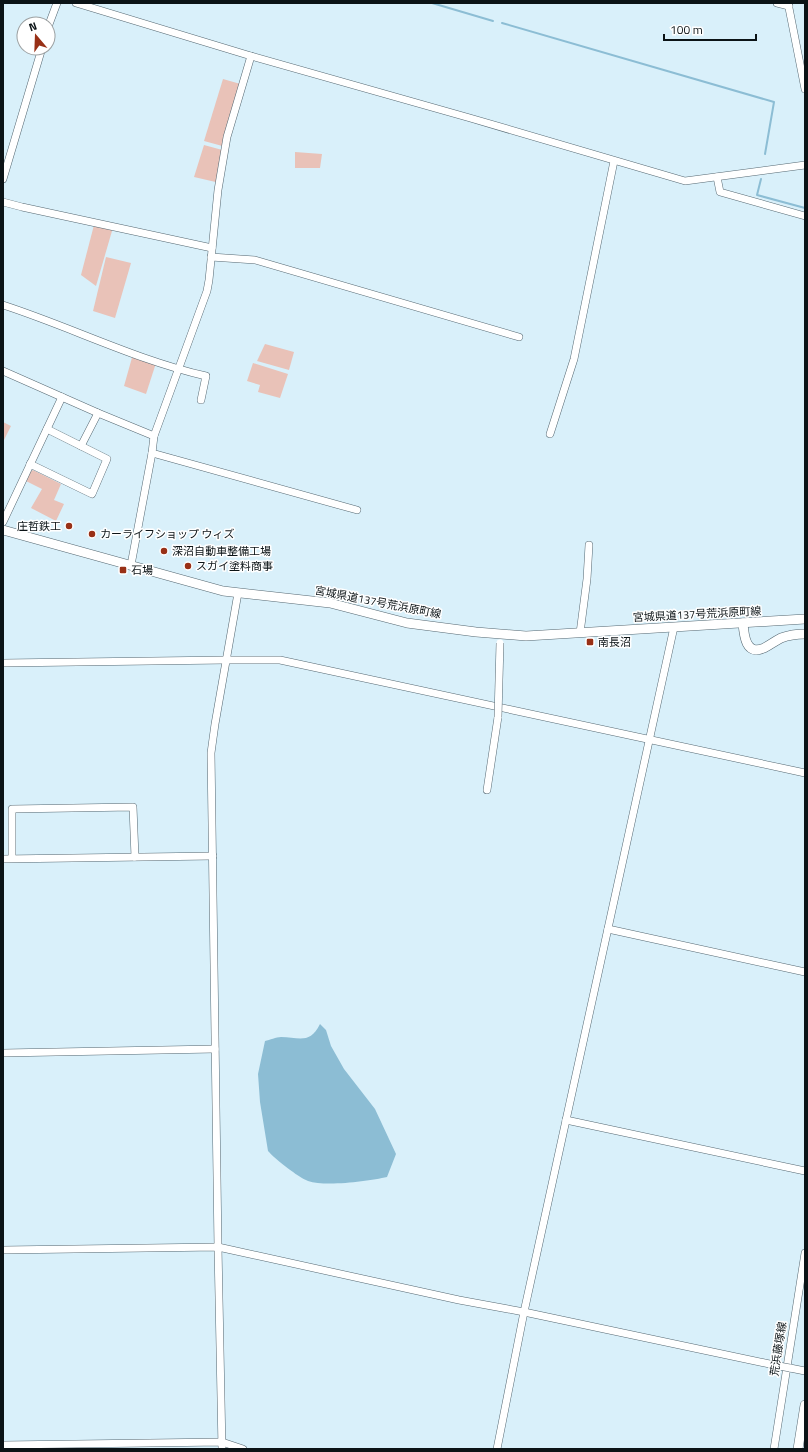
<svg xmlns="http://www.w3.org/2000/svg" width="808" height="1452" font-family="'Titillium Web','Noto Sans JP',sans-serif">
<rect width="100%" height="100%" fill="#d9f0fa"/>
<g fill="#e9c2b8">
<path d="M223 79 244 85 226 147 204 141Z"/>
<path d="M204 145 226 151 220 183 194 177Z"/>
<path d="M295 152 322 154 320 168H295Z"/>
<path d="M94 225 111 228 112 231 96 286 81 275Z"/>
<path d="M106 257 131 263 115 318 93 311Z"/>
<path d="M265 344 294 352 289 370 257 361Z"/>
<path d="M133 354 156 363 146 394 124 386Z"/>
<path d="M253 363 288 374 280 398 258 392 260 385 247 381Z"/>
<path d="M3 422 11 426 3 442Z"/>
<path d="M33 470 61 484 54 500 64 504 56 521 31 508 42 489 26 481 30 472Z"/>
</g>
<path fill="#8cbdd4" d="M320 1024 326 1030 331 1046 344 1069 375 1109 396 1154 387 1177C369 1181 326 1187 308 1181 298 1177 275 1159 268 1151L260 1102 258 1074 265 1041C270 1040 276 1037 281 1037 298 1037 310 1045 320 1024Z"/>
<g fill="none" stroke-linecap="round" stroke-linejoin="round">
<g stroke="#8cbdd4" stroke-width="2">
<path d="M432 3 493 21"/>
<path d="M502 23 774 102 765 154"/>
<path d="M761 179 757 195 805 208"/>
</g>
<g stroke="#556872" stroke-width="8">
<g id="minor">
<path d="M76 3 251 56 470 118 685 181 805 165"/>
<path d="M777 3 789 6"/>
<path d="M788 3 805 89"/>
<path d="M48 27 57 3"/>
<path d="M717 177 720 192 805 216"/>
<path d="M3 179 42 48"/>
<path d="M3 202 22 207 212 248"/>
<path d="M211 257 255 260 519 337"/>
<path d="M3 305C71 327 136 360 206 376L201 400"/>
<path d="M3 371 98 413 154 436"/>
<path d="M550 434 574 359 614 161"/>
<path d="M81 446 98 413"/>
<path d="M152 453 357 510"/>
<path d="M30 464 92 494 107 459 47 429"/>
<path d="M3 522 62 397"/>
<path d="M131 565 152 453 154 436 207 291 209 280 218 190 227 137 251 56"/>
<path d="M580 633 587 579 589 545"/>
<path d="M3 663 226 660H280L805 773"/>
<path d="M487 790 498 717"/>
<path d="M12 858V809L133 807 135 857"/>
<path d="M3 859 213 856"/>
<path d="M608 929 805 972"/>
<path d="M3 1053 215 1049"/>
<path d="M566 1120 805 1171"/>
<path d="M3 1250 218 1247 459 1300 524 1312 779 1366"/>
<path d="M790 1368 805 1371"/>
<path d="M3 1445 222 1442 243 1449"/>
<path d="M222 1449 218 1247 211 753 215 724 238 593"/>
<path d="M497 1449 524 1312 674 627"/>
<path d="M774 1449 805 1253"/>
</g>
</g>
<g stroke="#556872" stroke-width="10">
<g id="major">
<path d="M3 530 223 591 330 603 407 623 476 632 526 636 805 619"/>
<path d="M743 623C744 636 746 656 764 648 770 645 775 641 781 638 789 635 796 634 805 634"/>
<path d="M798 1449 805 1405"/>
</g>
</g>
<use href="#minor" stroke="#fff" stroke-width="7"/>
<use href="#major" stroke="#fff" stroke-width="9"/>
<g stroke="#556872" stroke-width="8" stroke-linecap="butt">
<g id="minor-bridge">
<path d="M498 717 500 643"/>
<path d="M779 1366 790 1368"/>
</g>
</g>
<use href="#minor-bridge" stroke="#fff" stroke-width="7"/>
</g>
<g fill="#983016" stroke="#fff" stroke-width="1.5">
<circle cx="69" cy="526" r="4"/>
<circle cx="92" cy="534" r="4"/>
<circle cx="164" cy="551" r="4"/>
<circle cx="188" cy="566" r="4"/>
<rect x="119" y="566" width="8" height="8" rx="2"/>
<rect x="586" y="638" width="8" height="8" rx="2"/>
</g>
<g text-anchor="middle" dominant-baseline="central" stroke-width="3" stroke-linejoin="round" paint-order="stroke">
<g font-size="11" fill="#0b1316" stroke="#fff" text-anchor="start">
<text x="61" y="526" text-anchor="end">庄哲鉄工</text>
<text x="100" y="534">カーライフショップ ウィズ</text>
<text x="172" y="551">深沼自動車整備工場</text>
<text x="196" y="566">スガイ塗料商事</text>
<text x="131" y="570">石場</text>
<text x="598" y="642">南長沼</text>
</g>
<g font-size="11" fill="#0b1316" stroke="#fff">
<text transform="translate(378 602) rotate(11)">宮城県道137号荒浜原町線</text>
<text transform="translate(697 614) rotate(-3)">宮城県道137号荒浜原町線</text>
<text transform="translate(778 1349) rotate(-81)">荒浜藤塚線</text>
</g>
</g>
<rect width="808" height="1452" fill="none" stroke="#0b1316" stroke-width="8"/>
<g transform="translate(36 36) rotate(341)"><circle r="19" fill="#ffffff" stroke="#9da1a2"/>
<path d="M0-3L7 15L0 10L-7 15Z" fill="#983016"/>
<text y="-6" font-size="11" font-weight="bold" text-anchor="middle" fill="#0b1316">N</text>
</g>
<path d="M664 34v6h92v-6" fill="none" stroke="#0b1316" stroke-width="2"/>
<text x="670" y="34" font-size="12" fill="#0b1316" stroke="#ffffff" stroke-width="3" paint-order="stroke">100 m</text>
</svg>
